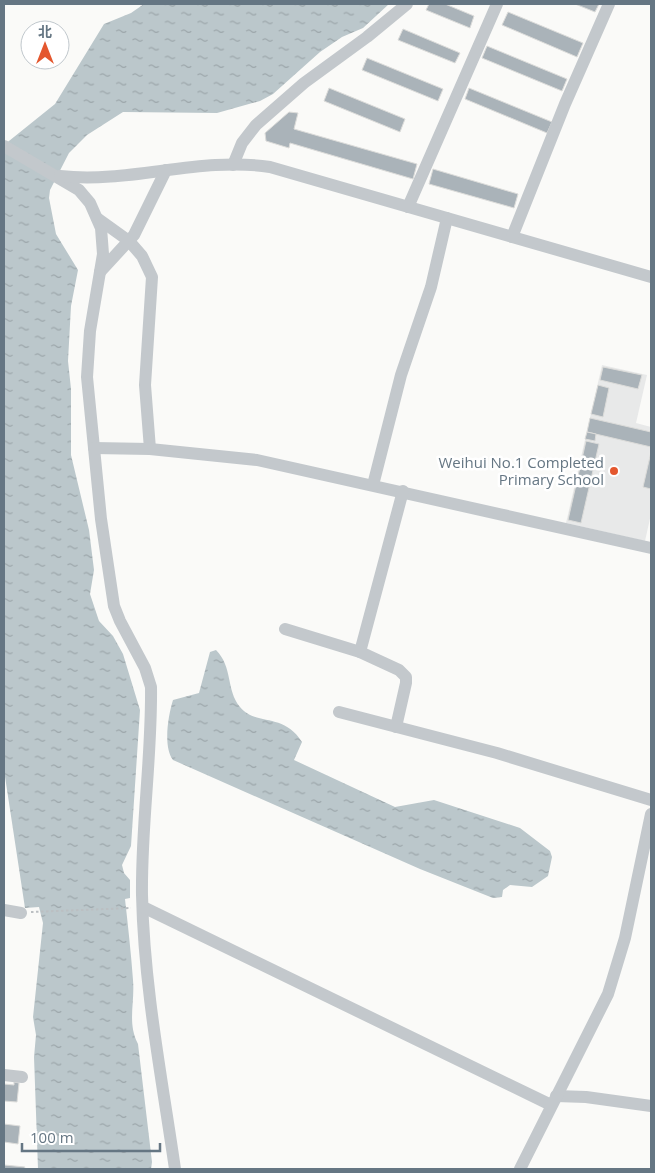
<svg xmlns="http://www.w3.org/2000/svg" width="655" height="1173" font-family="'Open Sans','Noto Sans SC',sans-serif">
<defs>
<pattern id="water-ripples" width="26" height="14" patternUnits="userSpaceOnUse" patternTransform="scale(1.25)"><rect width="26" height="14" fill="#bbc7cb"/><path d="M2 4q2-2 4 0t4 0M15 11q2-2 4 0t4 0" fill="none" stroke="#9ca6aa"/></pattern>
</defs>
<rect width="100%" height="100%" fill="#fafaf8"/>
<path fill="#e8e9e9" d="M602 365 647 375 636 423 651 427V514L645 541 566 523Z"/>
<g fill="url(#water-ripples)">
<path d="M144 4H389L363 28 342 37 320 52 273 94 260 101 217 113 123 112 87 135 69 153 50 190 49 198 56 234 78 270 71 306 68 361 71 389V455L89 530 94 570 90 594 99 621 113 636 123 654 140 710 131 846 122 865 124 873 130 880V898L125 899C128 926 131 953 133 980 135 1003 127 1023 138 1044L152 1162 151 1169H38L34 1057 36 1035 33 1017 43 923 39 907 25 908 4 770V145L55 104 104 24 131 13Z"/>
<path d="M216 650C233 667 226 690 240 707 257 727 283 712 302 742L294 760 395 807 434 800 520 828 550 851 552 857 548 876 532 887 510 885 503 890 502 897 493 898 420 869 173 760C163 747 168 716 173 700L199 693 210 652Z"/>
</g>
<g fill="#aab3b9" stroke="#dcdcda">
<path d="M429 4H445L474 16 470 28 426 10Z"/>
<path d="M575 4H599L595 12Z"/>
<path d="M508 12 583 43 577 57 502 25Z"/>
<path d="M403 29 460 53 455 63 398 40Z"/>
<path d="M487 46 567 79 562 91 482 58Z"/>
<path d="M367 58 443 89 438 101 362 70Z"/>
<path d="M329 88 405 119 400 132 324 101Z"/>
<path d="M469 88 552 122 547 133 465 99Z"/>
<path d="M289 112 298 113 294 129 417 164 413 179 290 143 289 148 266 141 265 133Z"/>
<path d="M433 169 518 194 514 208 429 184Z"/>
<path d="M603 367 642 375 638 389 600 380Z"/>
<path d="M598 385 609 388 603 417 591 414Z"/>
<path d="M590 418 651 432V447L587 432Z"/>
<path d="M587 432 596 434 595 441 585 439Z"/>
<path d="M586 441 599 444 581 523 568 520Z"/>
<path d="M651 452V489L643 487Z"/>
<path d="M14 1082 19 1083 17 1102 4 1101V1084L14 1085Z"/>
<path d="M4 1124 20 1126 18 1144 4 1142Z"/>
<path d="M4 1165 25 1167 24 1169H4Z"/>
</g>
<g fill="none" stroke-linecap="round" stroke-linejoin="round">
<path stroke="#bbbfc2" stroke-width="2" stroke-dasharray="2.5 2.5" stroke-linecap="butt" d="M31 912 131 908"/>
<g stroke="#c3c8cc" stroke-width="12">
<path d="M4 146 79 190 90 203 101 228 103 254 90 331 87 377 101 519 114 606 120 621 145 668 151 687C152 756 141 826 142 895 144 987 162 1079 175 1169"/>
<path d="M233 165 242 143 256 125 304 83 367 37 407 4"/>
<path d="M60 176C130 184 200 156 270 167L651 277"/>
<path d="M408 207 497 4"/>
<path d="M97 218 129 241 142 256 152 277 145 385 150 449"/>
<path d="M512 237 565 104 609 4"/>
<path d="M100 272 134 235 166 170"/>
<path d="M94 448 150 449 257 460 651 548"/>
<path d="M373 485 401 375 431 287 447 218"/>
<path d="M285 629 360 652 403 491"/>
<path d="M360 652 399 670 406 677V683L396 727"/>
<path d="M339 712 497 753 651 800"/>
<path d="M143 907 551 1105"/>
<path d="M4 910 21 913"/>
<path d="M4 1075 22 1077"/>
<path d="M556 1096 586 1097 651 1106"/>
<path d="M520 1169 608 994 625 938 651 814"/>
</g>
</g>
<circle fill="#e4572e" stroke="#fff" stroke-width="2" cx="614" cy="471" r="5"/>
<g text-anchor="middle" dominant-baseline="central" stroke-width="5" stroke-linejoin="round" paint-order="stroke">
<g font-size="15" fill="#657683" stroke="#fff" text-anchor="end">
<text x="604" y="462">Weihui No.1 Completed<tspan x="604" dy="17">Primary School</tspan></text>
</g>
</g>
<rect width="655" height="1173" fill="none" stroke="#657683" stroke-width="10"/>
<g transform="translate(45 45)"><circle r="24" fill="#ffffff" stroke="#c1c8cd"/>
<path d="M0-4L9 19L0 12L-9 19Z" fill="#e4572e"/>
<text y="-8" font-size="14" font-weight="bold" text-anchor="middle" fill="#657683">北</text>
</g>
<path d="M22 1143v8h138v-8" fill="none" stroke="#657683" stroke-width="2.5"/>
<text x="30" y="1143" font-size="15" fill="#657683" stroke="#ffffff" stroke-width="4" paint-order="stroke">100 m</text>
</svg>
